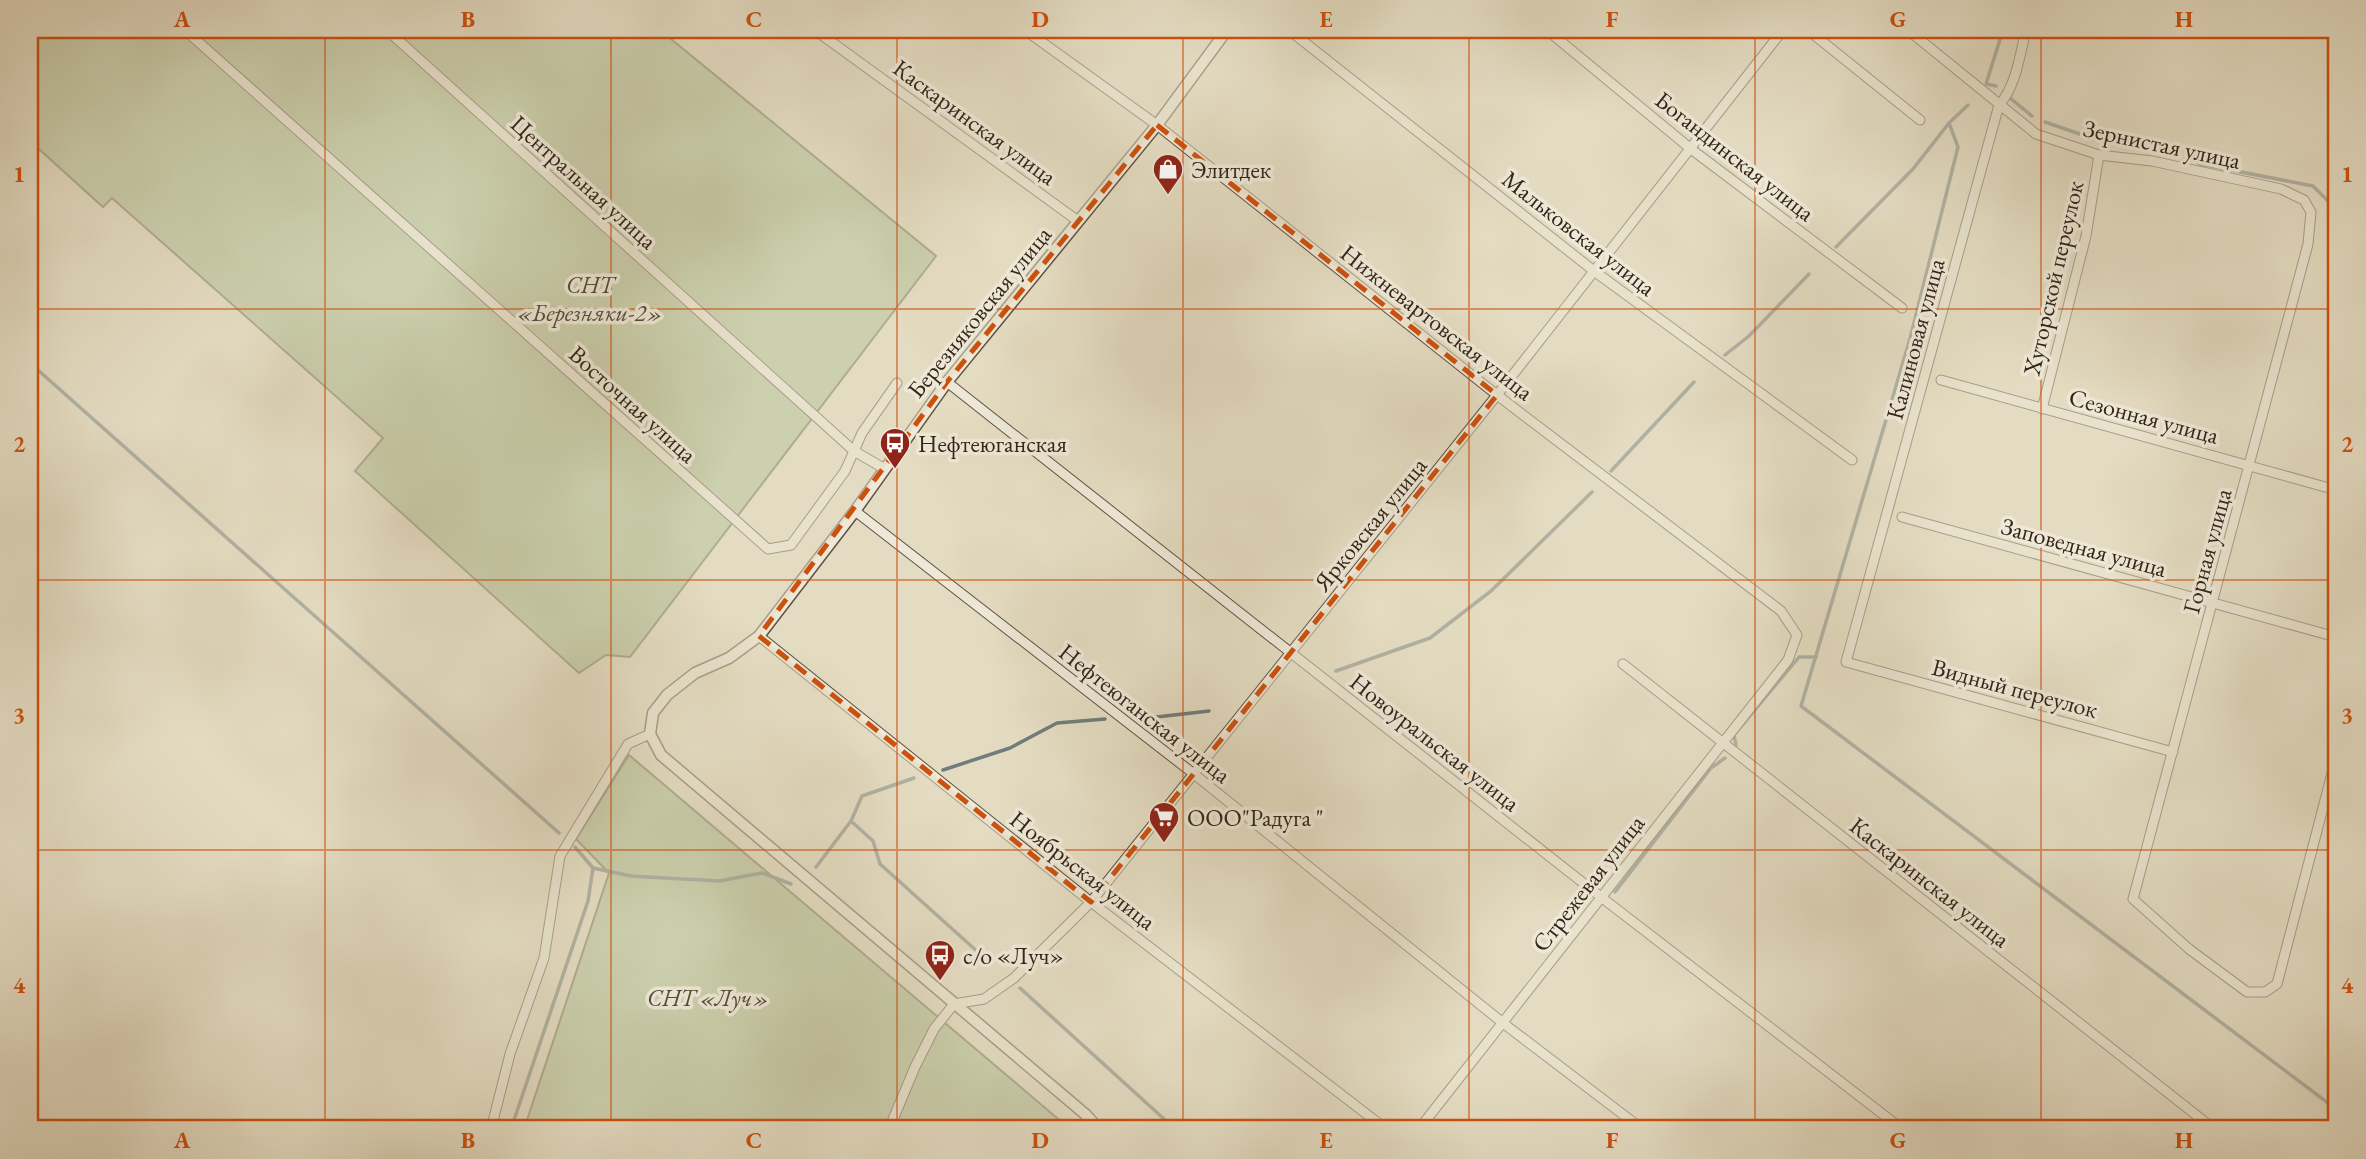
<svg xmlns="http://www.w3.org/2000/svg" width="2366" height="1159" font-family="'EB Garamond',serif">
<rect width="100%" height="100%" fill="#e4dcc2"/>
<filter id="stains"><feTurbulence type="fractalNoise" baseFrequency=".00286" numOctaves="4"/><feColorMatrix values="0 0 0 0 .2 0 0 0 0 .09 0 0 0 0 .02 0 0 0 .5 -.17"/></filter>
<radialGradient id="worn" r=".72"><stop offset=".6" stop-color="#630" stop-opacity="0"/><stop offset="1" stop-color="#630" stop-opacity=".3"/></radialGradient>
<g fill="#b0c196" stroke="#727256" stroke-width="2">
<path d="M30 30H660L936 256 630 657 606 655 579 673 355 471 383 438 112 198 103 207 30 141Z"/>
<path d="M629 755 1070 1129H524L609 873 576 839Z"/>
</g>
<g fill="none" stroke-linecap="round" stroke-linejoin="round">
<g stroke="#717d7b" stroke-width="3.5">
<path d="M1996 86 1986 84 2003 30"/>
<path d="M2010 98 2032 116"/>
<path d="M1968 105 1949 123 1958 147 1910 339 1801 706 2336 1109"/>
<path d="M2045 122 2103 142"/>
<path d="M2121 145 2167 153"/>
<path d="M2191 157 2200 164 2313 186 2336 209"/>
<path d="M1836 247 1913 169 1949 123"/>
<path d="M1725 355 1749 336 1809 274"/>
<path d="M30 363 559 833"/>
<path d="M1611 471 1694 382"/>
<path d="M1336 671 1430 638 1491 591 1592 492"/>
<path d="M1139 719 1209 711"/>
<path d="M1736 745 1734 735 1799 657H1816"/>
<path d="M943 770 1010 748 1057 723 1105 719"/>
<path d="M851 821 873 841 880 864 989 962"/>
<path d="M816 867 851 821 862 796 914 778"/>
<path d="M593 868 631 876 719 881 762 873 791 884"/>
<path d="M1615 892 1711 768 1725 758"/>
<path d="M1020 988 1175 1129"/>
<path d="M30 1122 44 1129"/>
<path d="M511 1129 588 901 593 868 575 847"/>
</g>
<g stroke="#605242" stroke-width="11">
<g id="minor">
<path d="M185 30 768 549 791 545 845 471 862 433 897 383"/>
<path d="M387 30 854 451 885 469"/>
<path d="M815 30 1078 221"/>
<path d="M1025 30 1157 125 1497 395 1781 611 1797 635 1788 660 1419 1129"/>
<path d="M1289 30 1594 271 1852 460"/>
<path d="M1547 30 1691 149 1902 308"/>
<path d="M1808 30 1920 120"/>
<path d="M1908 30 2036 134 2099 155 2152 161 2281 189 2304 200 2311 212 2308 244 2133 899 2189 949 2247 992H2265L2277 984 2336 758"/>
<path d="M2026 30C2020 54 2016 87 1999 105L1846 662 2173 752"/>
<path d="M1941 380 2336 490"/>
<path d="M947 382 1601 897 1902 1129"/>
<path d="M2042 409 2086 236 2099 155"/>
<path d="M855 511 1194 774 1503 1023 1642 1129"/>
<path d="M1902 517 2336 637"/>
<path d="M759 636 1091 902 1386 1129"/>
<path d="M1623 664 2214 1129"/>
<path d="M491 1129 510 1054 544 958 560 856 628 744 650 734"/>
<path d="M889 1129 915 1067 934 1029 954 1004 984 999 1014 978 1091 902 1497 395 1783 30"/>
</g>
</g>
<g stroke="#605242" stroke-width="13">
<path id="tertiary" d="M1099 1129 1085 1114 661 755 650 734 653 713 667 695 695 673 729 658 759 636 855 511 947 382 1157 125 1227 30"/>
</g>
<use href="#minor" stroke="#ede8d7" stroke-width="9"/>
<use href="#tertiary" stroke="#ede8d7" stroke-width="10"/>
</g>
<path d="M0 0H2366V1159H0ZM1157 125 1497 395 1091 902 759 636 947 382Z" fill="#e4dcc2" fill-opacity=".55" fill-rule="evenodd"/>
<path fill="none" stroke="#cd510e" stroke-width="5" stroke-dasharray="14 9" stroke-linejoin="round" d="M1157 125 1497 395 1091 902 759 636 947 382Z"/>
<path fill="none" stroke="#cd510e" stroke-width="2" stroke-opacity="0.55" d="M325 30V1129M611 30V1129M897 30V1129M1183 30V1129M1469 30V1129M1755 30V1129M2041 30V1129M30 309H2336M30 580H2336M30 850H2336"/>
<defs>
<g id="shop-pin" transform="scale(1.575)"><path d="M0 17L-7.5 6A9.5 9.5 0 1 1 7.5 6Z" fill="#8f2418" stroke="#ede8d7"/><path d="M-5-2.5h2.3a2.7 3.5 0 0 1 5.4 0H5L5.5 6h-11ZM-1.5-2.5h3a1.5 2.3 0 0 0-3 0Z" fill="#fff"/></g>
<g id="bus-pin" transform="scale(1.575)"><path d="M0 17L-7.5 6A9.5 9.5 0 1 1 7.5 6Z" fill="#8f2418" stroke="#ede8d7"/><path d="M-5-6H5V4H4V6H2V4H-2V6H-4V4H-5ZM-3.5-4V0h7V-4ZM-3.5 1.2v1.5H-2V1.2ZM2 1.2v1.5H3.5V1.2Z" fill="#fff"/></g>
<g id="supermarket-pin" transform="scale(1.575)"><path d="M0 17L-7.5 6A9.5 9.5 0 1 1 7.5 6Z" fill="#8f2418" stroke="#ede8d7"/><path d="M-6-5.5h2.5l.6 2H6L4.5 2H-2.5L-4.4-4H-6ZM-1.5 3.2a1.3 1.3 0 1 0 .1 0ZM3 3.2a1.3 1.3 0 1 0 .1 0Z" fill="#fff"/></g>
</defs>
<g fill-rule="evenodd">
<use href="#shop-pin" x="1168" y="169"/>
<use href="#bus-pin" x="895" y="443"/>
<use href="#supermarket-pin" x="1164" y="817"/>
<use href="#bus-pin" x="940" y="955"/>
</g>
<g text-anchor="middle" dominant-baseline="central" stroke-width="7" stroke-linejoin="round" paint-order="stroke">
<g font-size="24" fill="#342417" stroke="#ede8d7">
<text transform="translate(975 122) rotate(36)">Каскаринская улица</text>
<text transform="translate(2162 144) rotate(12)">Зернистая улица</text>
<text transform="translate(1735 156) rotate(38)">Богандинская улица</text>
<text transform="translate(584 182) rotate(42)">Центральная улица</text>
<text transform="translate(1579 233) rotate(38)">Мальковская улица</text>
<text transform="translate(2053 278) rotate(-77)">Хуторской переулок</text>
<text transform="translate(979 312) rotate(-51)">Березняковская улица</text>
<text transform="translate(1437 322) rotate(38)">Нижневартовская улица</text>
<text transform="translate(1915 339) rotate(-75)">Калиновая улица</text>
<text transform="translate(633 404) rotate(42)">Восточная улица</text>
<text transform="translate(2144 416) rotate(15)">Сезонная улица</text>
<text transform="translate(1370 524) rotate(-51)">Ярковская улица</text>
<text transform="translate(2084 547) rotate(15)">Заповедная улица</text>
<text transform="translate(2207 551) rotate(-75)">Горная улица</text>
<text transform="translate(2015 688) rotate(15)">Видный переулок</text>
<text transform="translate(1145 713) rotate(38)">Нефтеюганская улица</text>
<text transform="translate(1435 742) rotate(38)">Новоуральская улица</text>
<text transform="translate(1083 870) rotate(38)">Ноябрьская улица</text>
<text transform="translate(1930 882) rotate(38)">Каскаринская улица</text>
<text transform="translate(1588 883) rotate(-52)">Стрежевая улица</text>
</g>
<g font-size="24" fill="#342417" stroke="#ede8d7" text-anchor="start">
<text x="1191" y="169">Элитдек</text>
<text x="918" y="443">Нефтеюганская</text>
<text x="1187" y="817">ООО"Радуга "</text>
<text x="963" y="955">с/о «Луч»</text>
</g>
<g font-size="24" font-style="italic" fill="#534b37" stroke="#ede8d7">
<text x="590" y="284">СНТ<tspan x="590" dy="28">«Березняки-2»</tspan></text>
<text x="708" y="997">СНТ «Луч»</text>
</g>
</g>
<rect width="2366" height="1159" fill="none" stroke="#e4dcc2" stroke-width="77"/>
<rect x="38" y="38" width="2290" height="1082" fill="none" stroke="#cd510e" stroke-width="2.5"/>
<g font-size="23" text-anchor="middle" font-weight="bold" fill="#cd510e">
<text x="182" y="27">A</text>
<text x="468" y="27">B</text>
<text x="754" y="27">C</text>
<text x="1040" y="27">D</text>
<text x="1326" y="27">E</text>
<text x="1612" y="27">F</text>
<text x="1898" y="27">G</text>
<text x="2184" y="27">H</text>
<text x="19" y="182">1</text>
<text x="2347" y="182">1</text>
<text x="19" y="452">2</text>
<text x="2347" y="452">2</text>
<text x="19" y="723">3</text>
<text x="2347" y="723">3</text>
<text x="19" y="993">4</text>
<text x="2347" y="993">4</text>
<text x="182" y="1148">A</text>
<text x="468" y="1148">B</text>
<text x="754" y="1148">C</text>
<text x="1040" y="1148">D</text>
<text x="1326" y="1148">E</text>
<text x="1612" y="1148">F</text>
<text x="1898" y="1148">G</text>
<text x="2184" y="1148">H</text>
</g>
<rect width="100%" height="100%" filter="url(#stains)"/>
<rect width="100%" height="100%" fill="url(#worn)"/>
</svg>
